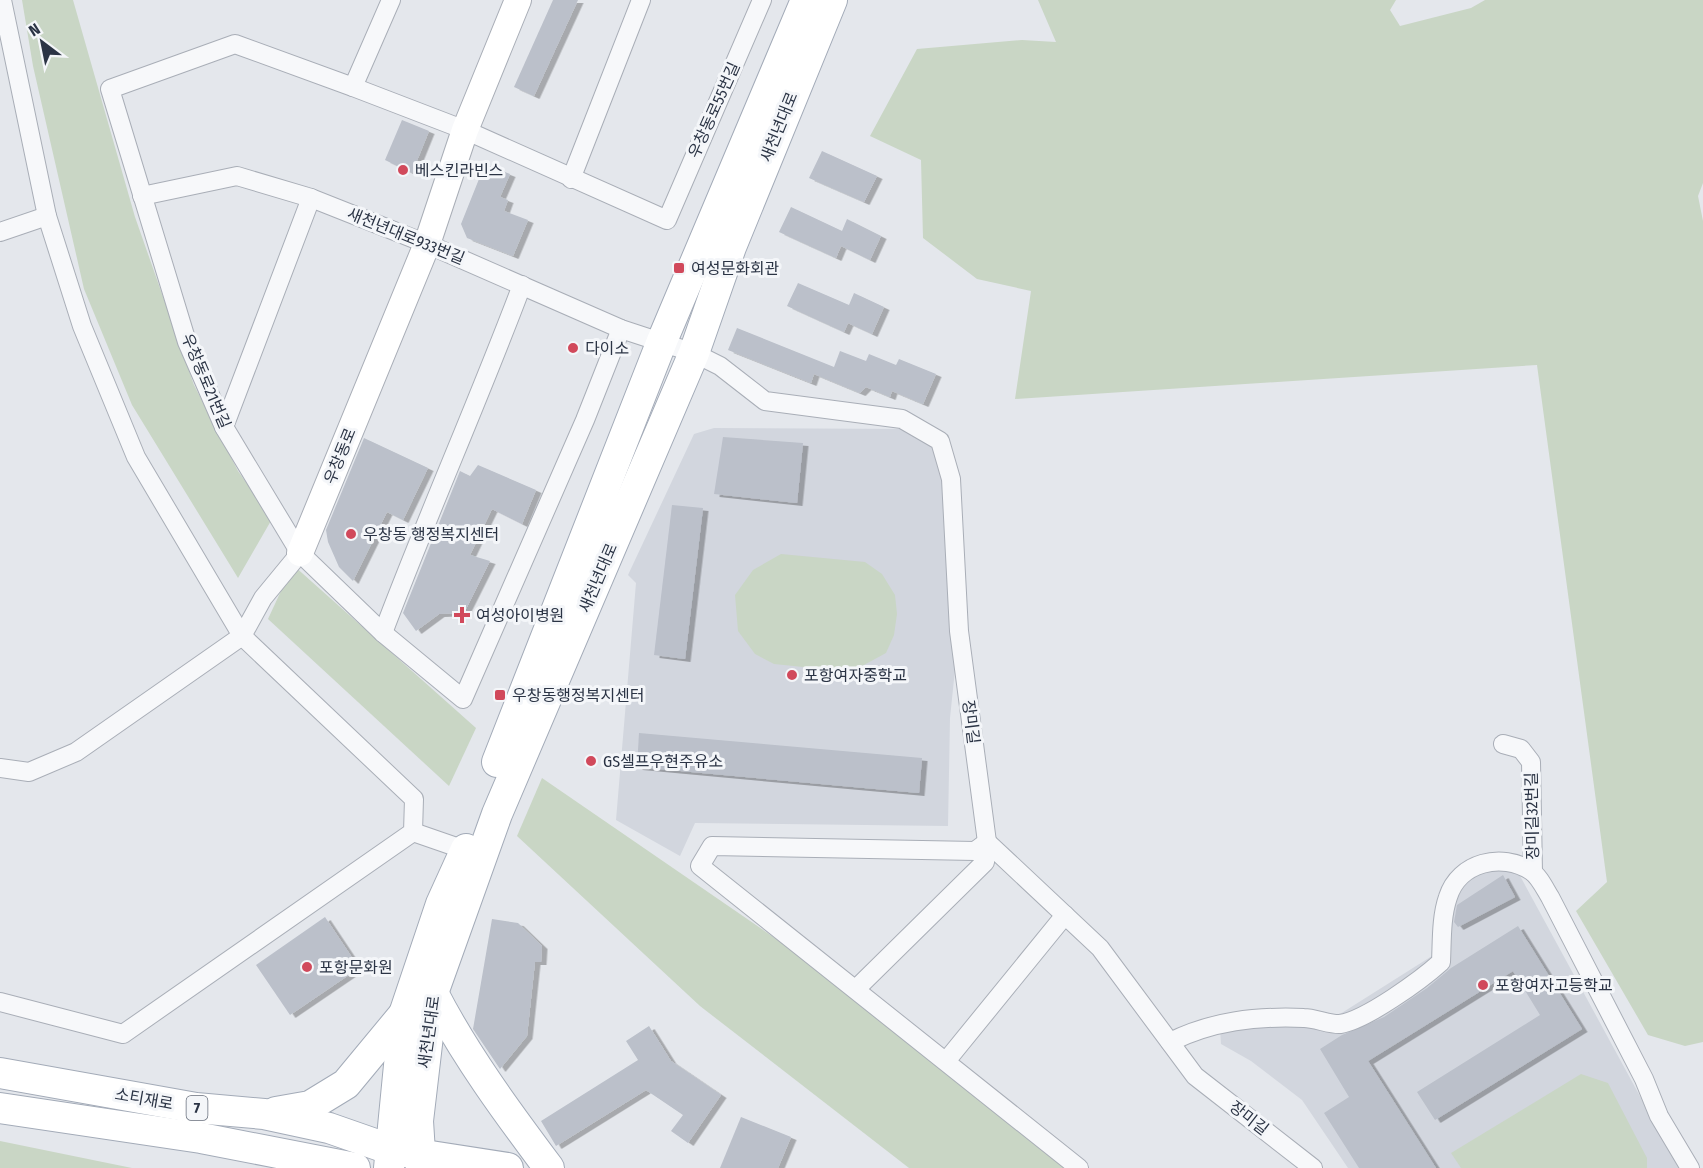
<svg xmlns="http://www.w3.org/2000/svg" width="1703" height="1168" font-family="'Fira Sans Condensed','Noto Sans KR',sans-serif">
<defs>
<filter id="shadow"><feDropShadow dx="5.5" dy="3" stdDeviation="0" flood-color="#0004"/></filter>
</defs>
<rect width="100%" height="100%" fill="#e4e7ec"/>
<g fill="#d2d6de">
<path d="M714 428 913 429 940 441 959 631 950 718 948 826 695 823 680 856 616 820 636 583 628 575 694 434Z"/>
<path d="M1496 861 1519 874 1679 1168H1348L1302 1100 1251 1061 1221 1044 1220 1027 1329 1021 1443 949 1454 893Z"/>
</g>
<g fill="#c9d6c5">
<path d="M22 0H73L135 217 194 385 238 471 272 519 238 578 132 405 84 289 33 66Z"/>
<path d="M1038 0H1396L1390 10 1400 26 1471 8 1485 0H1703V183L1698 196 1703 221V1042L1685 1046 1648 1035 1576 911 1607 882 1537 365 1015 399 1031 291 977 279 923 238 921 160 870 136 917 49 1022 40 1056 42Z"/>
<path d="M781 554 865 562 882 574 895 595 897 614 894 635 886 653 851 672 774 664 755 654 738 631 735 595 753 570Z"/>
<path d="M293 565 476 728 449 786 268 619Z"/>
<path d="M542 778 913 1033 1079 1168H909L700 1006 517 836Z"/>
<path d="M1581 1074 1608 1083 1647 1158V1168H1461L1451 1153Z"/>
<path d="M0 1141 132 1168H0Z"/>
</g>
<g fill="#bbc0ca" filter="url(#shadow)">
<path d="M553 0H578L534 96 514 87Z"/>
<path d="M402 120 429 131 412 173 385 160Z"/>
<path d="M822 151 877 176 864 202 809 178Z"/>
<path d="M485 164 510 174 500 197 508 200 504 211 528 220 513 256 467 238 461 224Z"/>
<path d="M791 207 842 231 847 219 881 236 870 260 841 246 836 258 779 232Z"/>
<path d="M798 283 849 305 854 293 884 307 872 334 848 323 844 332 787 306Z"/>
<path d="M737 328 834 367 840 351 866 361 869 354 896 365 899 359 936 374 923 404 892 391 890 397 866 387 860 393 814 374 811 383 728 350Z"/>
<path d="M723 437 803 443 797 503 714 494Z"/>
<path d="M364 438 428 468 403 520 387 512 353 581 339 567 328 542 326 530Z"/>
<path d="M478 465 536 490 522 524 492 509 470 555 490 561 464 613 439 614 416 631 403 613 460 471 470 476Z"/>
<path d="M672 505 703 508 685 659 654 655Z"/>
<path d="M639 733 922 758 919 793 637 767Z"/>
<path d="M1503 875 1515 897 1458 927 1454 922 1457 905Z"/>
<path d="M325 917 359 968 290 1015 256 965Z"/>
<path d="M492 919 518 923 542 946 541 962H535L527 1036 500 1069 473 1029Z"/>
<path d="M1518 926 1582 1029 1435 1120 1417 1092 1540 1015 1513 971 1368 1061 1436 1168H1359L1324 1113 1349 1097 1320 1049 1342 1035 1384 1017 1427 988 1451 968Z"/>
<path d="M649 1026 671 1061 721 1095 688 1143 671 1131 683 1115 646 1090 556 1146 541 1121 638 1060 626 1041Z"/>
<path d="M741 1117 791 1137 778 1168H720Z"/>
</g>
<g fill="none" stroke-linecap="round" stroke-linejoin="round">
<g stroke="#a9aeb7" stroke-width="20">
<g id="minor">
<path d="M391 0 353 87 465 130 667 220 762 0"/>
<path d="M353 87 235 44 110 89 187 342 224 427 300 553 383 633 463 699 585 420 621 329"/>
<path d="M571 179 641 0"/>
<path d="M142 196 237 176 311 198 427 244 621 329 694 353 720 366 765 401 902 419 940 441 951 479 959 631 987 842 985 862 856 989"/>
<path d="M0 232 47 216"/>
<path d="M224 427 311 198"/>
<path d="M383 633C427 516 478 402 522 285"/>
<path d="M1503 744 1521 749 1531 762 1533 872"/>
<path d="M0 768 29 772 76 752 242 636 263 598 300 553"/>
<path d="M413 832 465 850"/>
<path d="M987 842 975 851 712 846 700 866 1079 1168"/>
<path d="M987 842 1100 948 1195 1076 1313 1168"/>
<path d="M0 1002 123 1034 413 832 414 799 242 636 136 457 82 326 47 216 2 0"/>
<path d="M1170 1042C1212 1021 1256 1016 1304 1018 1314 1018 1332 1025 1340 1024 1366 1020 1421 980 1441 962 1442 941 1441 917 1448 897 1459 862 1502 852 1531 871 1539 876 1545 889 1550 897L1644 1079 1659 1116 1690 1168"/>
<path d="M947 1060 1065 915"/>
</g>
</g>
<g stroke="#a9aeb7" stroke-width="28">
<path id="secondary" d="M300 553 427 244 465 130 518 0"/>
</g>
<g stroke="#a3abb8" stroke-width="32">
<g id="primary">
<path d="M497 762 662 341 806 0"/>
<path d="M433 993C465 1055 507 1112 549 1168"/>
<path d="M0 1073 196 1108 264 1114 329 1128 392 1150 508 1168"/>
<path d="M0 1108 201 1138 355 1168"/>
<path d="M276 1112 310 1106 346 1084 404 1014"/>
<path d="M389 1168 404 1014 441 904 466 849"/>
<path d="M421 1168 418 1121 433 993 497 814 694 353 731 247 832 0"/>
</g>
</g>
<use href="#minor" stroke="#f7f8fa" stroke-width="18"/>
<use href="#secondary" stroke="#fff" stroke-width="26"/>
<use href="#primary" stroke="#fff" stroke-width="30"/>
</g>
<g fill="#d1495b" stroke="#f4f6f9" stroke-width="2">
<circle cx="403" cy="170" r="6"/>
<rect x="673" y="262" width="12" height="12" rx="3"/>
<circle cx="573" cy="348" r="6"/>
<circle cx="351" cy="534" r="6"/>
<path d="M459 606h6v6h6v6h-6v6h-6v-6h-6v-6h6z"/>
<circle cx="792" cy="675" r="6"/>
<rect x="494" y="689" width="12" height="12" rx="3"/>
<circle cx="591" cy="761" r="6"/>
<circle cx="307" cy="967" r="6"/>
<circle cx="1483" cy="985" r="6"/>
</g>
<g text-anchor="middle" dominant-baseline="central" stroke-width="6" stroke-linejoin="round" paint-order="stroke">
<rect fill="#f4f6f9" stroke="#676e7b" stroke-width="1.5" x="186.5" y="1096" width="21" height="24" rx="4.5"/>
<g font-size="15" font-weight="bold" fill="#2b3445">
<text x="197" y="1108">7</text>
</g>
<g font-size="16" fill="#2b3445" stroke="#f4f6f9">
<text transform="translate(714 110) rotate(-66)">우창동로55번길</text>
<text transform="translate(779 127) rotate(-68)">새천년대로</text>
<text transform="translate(406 236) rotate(22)">새천년대로933번길</text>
<text transform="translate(206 381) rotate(67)">우창동로21번길</text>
<text transform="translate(340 456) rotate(-68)">우창동로</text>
<text transform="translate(598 578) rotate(-67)">새천년대로</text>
<text transform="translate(971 722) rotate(83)">장미길</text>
<text transform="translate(1532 816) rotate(-91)">장미길32번길</text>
<text transform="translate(429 1032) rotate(-82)">새천년대로</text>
<text transform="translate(144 1099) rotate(10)">소티재로</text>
<text transform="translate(1249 1118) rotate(38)">장미길</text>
</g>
<g font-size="16" fill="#2b3445" stroke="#f4f6f9" text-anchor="start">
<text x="415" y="170">베스킨라빈스</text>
<text x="691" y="268">여성문화회관</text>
<text x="585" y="348">다이소</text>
<text x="363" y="534">우창동 행정복지센터</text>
<text x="476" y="615">여성아이병원</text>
<text x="804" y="675">포항여자중학교</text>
<text x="512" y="695">우창동행정복지센터</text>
<text x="603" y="761">GS셀프우현주유소</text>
<text x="319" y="967">포항문화원</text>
<text x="1495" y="985">포항여자고등학교</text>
</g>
</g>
<g transform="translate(42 42) rotate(328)" stroke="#f4f6f9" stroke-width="4.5" paint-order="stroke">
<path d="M0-4.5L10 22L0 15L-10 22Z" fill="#2b3445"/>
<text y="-9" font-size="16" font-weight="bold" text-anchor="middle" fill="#2b3445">N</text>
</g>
</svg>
